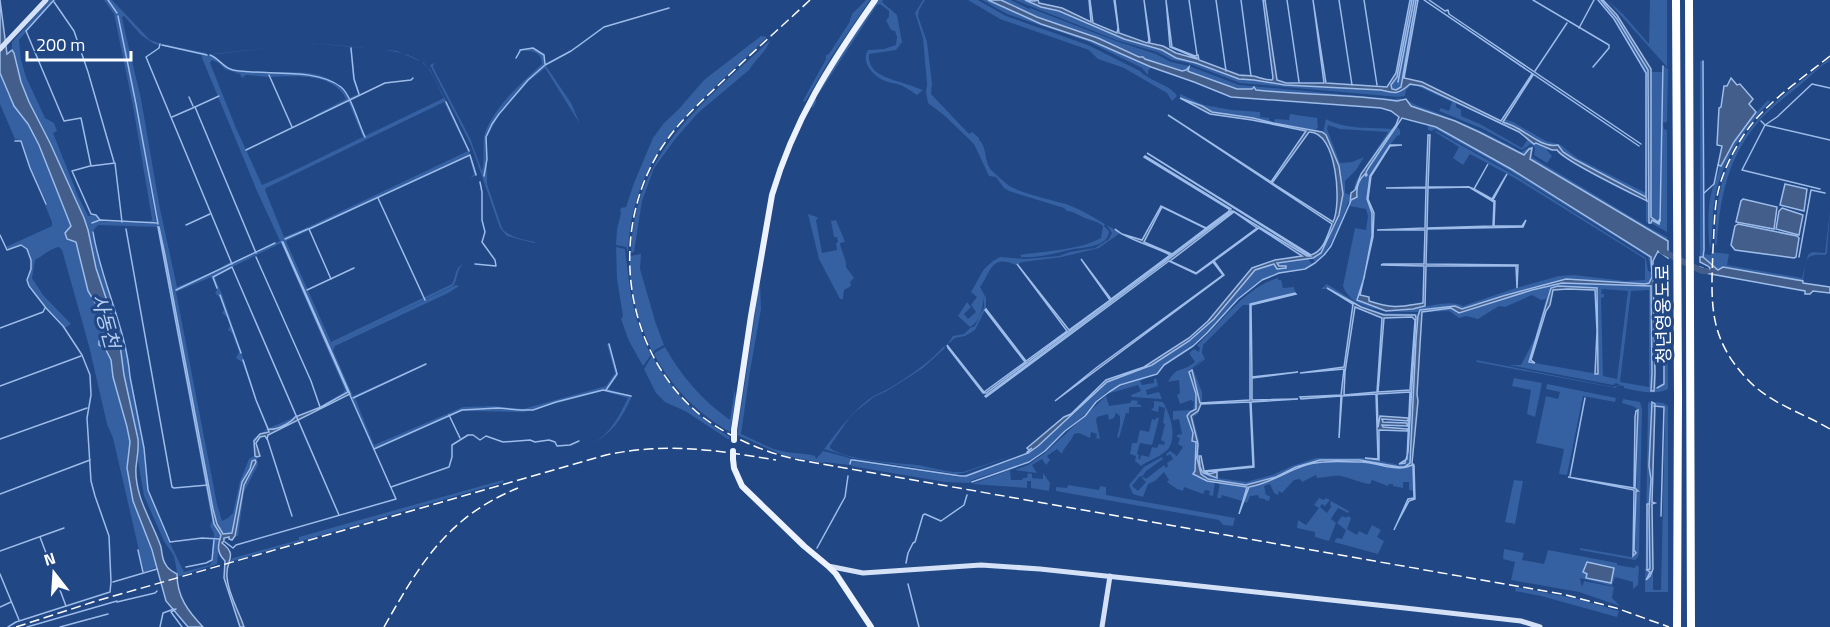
<svg xmlns="http://www.w3.org/2000/svg" width="1830" height="627" font-family="'Titillium Web','Noto Sans KR',sans-serif">
<rect width="100%" height="100%" fill="#214784"/>
<g fill="#3560a1" fill-rule="evenodd">
<path d="M49 0H54L19 40 21 60 26 77 45 118 54 123 57 131 53 133 78 196 88 216 95 215 100 220 89 225 100 221 158 224 137 104 121 33 136 105 156 221 153 223 123 222 151 221 152 219 133 106 114 14 104 0H112L150 40 162 44 206 53 207 55C218 56 221 66 231 69 268 80 326 57 349 98L358 94 353 80 350 47 313 43 217 54H211L314 43 397 51 424 63 430 70C448 104 466 138 477 174L470 179 474 174 469 156 286 241 331 342 452 284C456 277 455 267 463 264 456 270 458 280 453 286L332 345 456 285 459 286 448 293 335 346 333 350 353 396 426 363 355 398 374 445 463 407 493 406 523 409 606 386 615 373 607 344 609 343 618 375 608 389 632 396C622 418 614 431 593 444 612 431 618 418 628 398L603 391 524 412 462 411 374 450 284 242 282 243 348 392 340 398 320 406 343 393 345 390 281 243 214 276 222 294 257 400 269 428 295 417C288 426 273 428 264 432 260 434 257 440 254 443L258 465 244 492 238 536H235L244 485 256 462 255 460 252 461 250 469 242 482 232 533 223 534 217 524 213 509 165 255 158 227 212 513 214 524 222 535 221 537 214 538V533L210 526 212 521 157 227 98 225 92 232 101 270 120 327 129 365V377L144 448 148 491 166 535 184 572 210 565 212 560 213 539 177 542 219 539 217 564 177 577V572L174 556 164 541 144 496 138 461V439L124 375 119 337 96 268 88 230 50 143 29 102 21 82 12 50V42ZM124 16 141 35 154 44 202 55V58L257 191 280 241 232 263 230 262 217 270 177 287 160 209 141 99 124 27 122 17ZM351 47C374 49 413 49 428 68 434 77 439 89 444 98L365 136 350 101 360 95 355 79ZM212 60 219 63 225 69 240 74 242 78 246 75C253 75 262 77 269 77 294 76 333 72 346 99L315 115 313 118 348 101 363 137 285 175 262 185 236 128 210 63ZM444 102 468 151 308 227 284 237 265 190 266 188ZM211 277 217 290 215 293 220 298 224 310 222 313 227 317 230 325 228 330 232 333 239 352 236 358 242 362 267 429 253 439 254 456 249 459 240 481 233 513 228 518 222 521 217 504 176 292Z"/>
<path d="M866 0H870L832 56 805 102 803 101 826 59V55L829 54 849 23 852 14Z"/>
<path d="M878 0H883L882 2 897 15 902 42 896 50 869 54C867 76 893 79 909 85 914 86 918 89 923 90L917 95C912 92 906 87 900 85 895 83 890 83 885 81 874 76 860 63 868 50L884 49 896 45 897 37 895 31 891 30 886 20 889 17V11L880 4 877 5 816 98V102L813 108 810 106 836 62Z"/>
<path d="M923 0H925L919 10 918 16 927 42 932 83 931 94 969 134 972 132 979 138V140C987 146 984 161 991 170 992 171 1006 183 1008 185 1019 193 1052 200 1066 204 1080 209 1093 217 1105 224L1104 226 1109 231C1109 248 1081 247 1069 250 1054 254 1037 258 1021 257L1020 255C1045 251 1080 250 1101 238L1103 226C1097 221 1092 221 1085 218 1078 215 1075 212 1067 211L1064 208 1009 191 1004 188 996 177 989 176 974 144 945 116 928 103 926 92 927 84 923 38 915 13Z"/>
<path d="M968 0H978L1006 16 1088 45 1140 71C1150 82 1170 84 1177 96L1172 101 1167 93 1124 68 1098 59 1089 50 1000 19Z"/>
<path d="M982 0H988L1041 24 1092 41 1151 67 1148 71V75L1142 68 1089 42 1007 14Z"/>
<path d="M1001 0H1011L1029 9 1030 8 1116 41 1156 54 1171 62 1189 66 1239 85 1394 99C1408 97 1409 103 1421 107 1456 119 1488 133 1521 152L1531 146 1533 147 1532 157 1650 228 1667 237 1668 241 1530 159 1532 149 1524 156 1455 121 1411 106 1403 99 1397 101 1327 94 1284 93 1237 89 1186 70 1182 71 1145 59 1098 38 1037 17Z"/>
<path d="M1015 0H1025L1041 7 1059 10 1124 39 1162 50 1176 58 1196 63 1239 79 1254 80 1285 85 1381 90C1396 93 1398 95 1410 84L1422 86 1456 103V107L1461 110V116L1480 124 1522 148 1528 139 1548 149 1547 150 1552 156 1547 163 1534 155 1535 148 1531 144 1522 150 1483 129 1439 111 1441 108 1449 111 1452 102 1417 86H1410L1406 90 1405 96 1398 97 1240 83 1188 63 1172 60 1157 52 1116 40Z"/>
<path d="M1412 0H1416L1401 87 1396 90 1393 89 1391 85 1397 77Z"/>
<path d="M1598 0H1601L1617 19 1648 70 1649 223 1646 222V74L1615 19Z"/>
<path d="M1607 0 1623 14 1649 44 1650 0H1667V67Z"/>
<path d="M601 28 602 29 579 47 546 66 571 103 580 124 545 68 529 81 499 115 487 137V184L502 228C508 237 525 240 536 242L534 243 507 236 500 228 471 145 430 65 434 63 433 67 470 138 482 171C485 159 482 142 485 133 495 106 521 83 542 64 542 52 531 50 521 51L516 59 519 50 534 48 544 55 545 64H547L577 47Z"/>
<path d="M761 36 767 37C698 106 633 147 628 253L626 247 616 245 617 229 621 213 620 210 621 208 626 207 634 183 653 138 664 123 678 110 704 80Z"/>
<path d="M770 40C766 53 755 59 749 70L698 113 676 138 654 168 642 201 634 252 631 253C635 150 702 105 770 40Z"/>
<path d="M1829 59 1830 61C1818 67 1809 78 1798 87 1785 97 1771 108 1760 120 1728 157 1720 196 1717 243L1715 246C1716 227 1716 209 1720 191 1734 128 1782 96 1829 59Z"/>
<path d="M1700 61H1703L1704 248 1702 257H1700Z"/>
<path d="M1664 66 1668 69 1667 122 1663 123 1664 129 1667 130V232L1651 223 1652 219 1660 222Z"/>
<path d="M1651 72H1663L1659 222 1651 217Z"/>
<path d="M0 73 8 95 28 124 39 145 71 226 65 233 71 241H76L94 303 103 316 107 337 105 348 111 360 113 377 130 442 127 468 133 501 157 567 144 572 113 438 107 424 89 346 62 250 59 247C48 250 44 255 35 260L32 278 43 295 71 324 65 328 60 321 46 308 28 283C29 266 38 258 21 244L9 249 6 247 52 226V222L45 205 47 203 30 167 23 144 21 140 15 139 0 104Z"/>
<path d="M1180 94 1204 105 1232 110 1260 112V117L1269 118V120L1274 122 1275 119 1289 120 1290 114 1317 118 1318 127 1316 130 1273 123 1253 118 1212 112 1202 106 1180 98Z"/>
<path d="M1768 100 1770 102C1743 130 1719 164 1714 204 1712 218 1713 237 1710 250 1708 231 1707 208 1712 190 1715 182 1718 174 1720 166H1721C1734 141 1748 120 1768 100Z"/>
<path d="M1326 119C1346 130 1371 127 1393 129L1361 174 1353 192 1356 181 1388 132 1340 129 1328 125 1327 129 1340 163 1352 162 1364 157 1356 170 1345 181V193L1350 195V198C1341 221 1334 246 1315 263L1313 258C1322 254 1326 245 1330 236 1333 229 1338 221 1340 214 1347 188 1337 159 1326 135L1323 133Z"/>
<path d="M1504 119 1513 122 1546 141 1561 145 1577 158 1646 193V196L1574 159 1563 152 1558 146C1543 147 1529 134 1517 128 1512 125 1507 124 1503 122Z"/>
<path d="M1428 125 1436 127 1511 169 1651 257V270L1648 257 1508 170 1435 129 1432 131 1428 130Z"/>
<path d="M1397 126 1400 130V135L1397 136 1390 145 1370 176 1368 202 1372 213V236L1364 278 1357 299C1373 309 1394 313 1413 309 1425 307 1452 299 1463 306L1516 288 1559 276 1574 275 1625 281 1645 280V259L1518 180 1470 154 1463 165 1453 158 1459 147 1435 132 1436 131 1516 176 1646 258 1648 271 1652 272 1651 281 1645 284 1566 279 1503 296 1462 309 1455 306 1422 310 1419 312C1396 312 1352 313 1343 286L1355 228 1366 230 1368 216 1366 209 1349 206 1351 200 1357 196C1354 186 1360 179 1366 172Z"/>
<path d="M1830 211 1827 253 1825 255C1802 253 1807 262 1803 281L1723 267 1718 270 1703 257V254L1711 255V252L1729 254 1727 265 1802 278 1808 255 1812 252 1825 253Z"/>
<path d="M808 214 817 217 818 219 816 220 822 253 837 250 836 243 838 242 837 237H834L831 221 836 220 845 242 840 243C841 251 847 260 846 267L854 278 850 282 851 286 844 290 843 299H840L819 259Z"/>
<path d="M1107 225 1120 233 1099 248 1062 257 1022 262 1016 265C991 254 992 270 980 287L986 298V308L975 330 965 336 955 338 947 345 953 336 964 334 970 328 975 326 984 307V297C983 307 980 322 970 327L958 316 967 302 971 307 964 314 968 319 976 312 971 305 977 297 971 292 984 269 993 261 1000 257 1026 259 1059 256 1070 252 1095 248 1109 239 1112 233Z"/>
<path d="M616 247 625 249C630 289 632 317 651 355L643 366 629 341 621 319 623 316 617 279Z"/>
<path d="M641 254 640 269 656 324 664 345 655 350 653 353C639 323 628 290 630 256Z"/>
<path d="M1300 259H1308L1312 264 1305 268 1274 274 1261 280 1237 299 1206 333 1192 345 1164 365 1157 373 1120 385 1108 391 1095 402 1084 415 1064 431 1044 451 1027 462 972 480 970 483 945 482 851 466 852 461 961 477 967 476 1028 454 1074 414 1096 390 1109 380 1144 369 1189 341 1214 319 1255 270 1274 264 1277 269 1286 266H1279L1278 263Z"/>
<path d="M1656 272 1667 278 1668 389C1654 396 1639 391 1624 388V386L1617 385 1616 388 1477 362 1476 360 1613 387 1620 385 1616 383 1613 385 1509 365H1521L1535 338 1546 299 1541 300 1532 295 1505 307 1499 306 1478 319 1466 316 1459 318 1449 311 1421 312 1451 308 1457 313 1532 290 1562 283 1651 286 1652 373 1651 390 1655 387V373L1654 275H1656V389L1665 384V280ZM1551 288 1597 289 1598 374 1529 362ZM1602 289 1628 291 1617 379 1603 376 1601 298 1604 297V294H1601ZM1649 290V387L1620 382 1631 291Z"/>
<path d="M1278 278V280H1281L1283 288 1294 287 1295 293 1250 304V305H1243L1203 345 1202 353 1205 359 1193 369 1202 392V403H1200L1192 370 1204 358 1190 370 1196 394V409L1190 412 1191 426 1196 442 1195 471 1201 479 1215 482 1213 496 1209 495 1210 491 1205 490 1203 494 1184 487 1183 491 1177 489 1167 482 1169 480 1164 472 1155 481 1148 484 1143 497 1133 494 1129 485 1144 467 1162 457 1163 459 1146 471 1142 477 1140 476 1132 486 1138 491 1146 482 1142 478 1144 477 1146 479 1164 465 1166 468 1168 466 1167 463 1173 459 1170 454 1167 456 1166 454 1170 451 1177 456 1183 447 1178 444 1180 438 1177 437V435L1182 434 1179 419 1173 420V411L1193 410 1194 402 1191 400 1180 404 1177 395 1180 393 1179 380 1168 382C1177 365 1182 373 1195 362L1189 353 1194 349 1199 352 1200 348 1197 345C1222 322 1245 287 1278 278Z"/>
<path d="M760 280 761 309 750 371 741 434C755 440 771 450 786 452 796 454 806 453 815 456L816 459 823 451 853 459 955 475H964L1027 453 966 475 954 476 851 460 849 465 824 462 823 463 785 456 737 435Z"/>
<path d="M1327 284 1360 305 1382 313 1419 314 1410 463 1404 467H1399L1360 460H1320L1296 467 1276 477 1246 485 1208 479 1198 471 1197 458 1199 450 1191 416 1198 411 1200 404H1202L1198 414 1193 417 1199 441V456L1201 470 1205 475 1218 478 1246 482 1272 475 1292 466 1316 458H1365L1400 465 1407 462 1416 317 1415 315H1384L1361 307 1328 289 1353 304 1352 308 1351 304 1327 289H1321Z"/>
<path d="M944 346 945 348 923 368 887 391 874 397 855 412 850 417 830 446V448C844 460 898 463 917 465 932 467 947 473 963 472L1023 452 964 473 956 474 853 458 824 449C838 431 852 411 872 397 877 394 883 392 888 389 908 377 928 364 944 346Z"/>
<path d="M665 347C682 377 702 400 730 420L734 395 733 388 736 397 730 432C698 414 671 387 654 354L656 352Z"/>
<path d="M652 356C672 390 696 417 730 437L729 439H728L685 411 665 402 656 393 644 369Z"/>
<path d="M1148 377 1140 381 1142 385 1154 383V379L1156 378 1158 386 1146 390 1147 395 1159 392 1162 399 1132 397 1131 395 1141 391 1138 385 1107 394 1121 386Z"/>
<path d="M1514 378 1542 383 1535 417 1527 414 1531 390 1512 386Z"/>
<path d="M1547 384 1616 398 1615 402 1583 396 1567 475 1559 474 1564 449 1536 443 1546 396 1558 399 1560 392 1546 389Z"/>
<path d="M1106 396 1109 406 1130 403 1132 400 1138 401 1137 404 1141 405V407H1129V413H1126L1119 438 1117 437 1120 425V416L1116 413 1114 418 1109 420 1108 414 1097 417 1096 420 1100 439 1096 438 1097 434 1091 432 1090 438 1079 433 1074 434C1071 442 1063 448 1062 454L1057 449 1047 456 1050 460 1046 465 1042 459 1032 465 1037 473 1015 470 1028 465 1045 453Z"/>
<path d="M1623 399 1640 402 1642 409 1639 553 1638 557 1635 560 1580 550V548L1631 557 1635 556 1638 411 1635 407 1622 403Z"/>
<path d="M1154 401 1163 402C1170 414 1177 435 1169 448 1163 456 1149 460 1141 466L1135 461 1136 456 1130 454 1132 443H1137L1140 430 1149 432 1152 419 1155 420 1156 418H1159L1152 445 1140 443 1137 454 1139 455 1138 459H1140L1141 455 1149 457 1152 447 1157 448 1159 444 1164 445 1165 442 1161 440 1165 424 1163 423 1165 408 1159 406 1158 412 1151 410 1154 407Z"/>
<path d="M1649 402H1652L1649 503 1647 504 1649 505 1650 570H1647V530L1646 570 1650 571 1646 578V580L1650 576 1653 569V590H1661L1665 414 1664 407 1654 405V402L1663 403 1668 406V592H1645L1648 404Z"/>
<path d="M1323 462H1362L1404 468 1412 465 1413 466 1414 491 1409 490V482H1403V488L1393 486V484H1389L1388 486 1372 480 1370 484C1360 483 1351 478 1341 476 1332 475 1326 478 1317 478L1316 475 1302 482 1300 479 1294 480 1282 493 1279 491 1278 495 1274 493 1270 484 1264 486 1266 495 1270 496 1269 501 1265 500V499L1259 498 1258 495 1250 496 1247 503 1243 501 1244 496 1242 501 1222 495 1221 498H1217L1220 483 1247 487V492L1250 486 1273 480 1297 468Z"/>
<path d="M1010 470 1011 480H1022L1023 478H1027L1028 473 1032 474V478L1043 479V473L1050 483 1049 491 1031 488V481H1027V488L972 484Z"/>
<path d="M503 480 504 482 229 562 233 558 299 540V537Z"/>
<path d="M1514 480 1523 481 1515 524 1505 522Z"/>
<path d="M1068 485 1099 490 1100 486 1106 487V495L1235 518 1233 526 1223 525 1219 520 1056 491V487L1067 488Z"/>
<path d="M1319 498 1324 500 1326 498 1330 500 1325 506 1322 504 1320 507 1327 513 1331 507 1330 504 1331 501 1349 511 1348 513 1338 508 1331 519 1336 523 1329 541 1315 537V532L1297 528 1298 520 1306 525 1319 508 1314 505Z"/>
<path d="M1342 516 1346 518 1348 516 1351 518 1347 529 1357 535 1359 531 1367 535 1372 525 1381 530 1377 537 1384 541 1378 554 1334 542 1337 538 1342 539 1346 530 1337 523Z"/>
<path d="M1504 549 1524 553 1522 560 1544 564 1548 550 1617 563V565L1635 568 1636 565 1639 567 1638 585 1633 589V582L1615 577 1612 586 1580 578 1582 587 1584 581 1614 587 1612 598 1620 606 1579 592 1511 580 1515 562 1503 559Z"/>
<path d="M1516 587 1578 599 1619 611 1617 617 1541 596 1515 591Z"/>
</g>
<g fill="#435e8a" stroke="#9dbcea" stroke-width="1.5" fill-rule="evenodd">
<path d="M0 0 7 54 12 50 14 53 21 82 29 102 50 143 84 218 88 230 96 268 119 337 124 375 138 439C139 449 137 457 136 467 134 496 152 521 161 547 162 553 162 560 166 565 168 569 173 572 177 574 177 597 188 611 203 627H188L166 601 152 550 133 501 127 468 130 442 127 427 113 377 111 360 105 348 99 345V341L107 336 103 316 88 291 76 242 67 239 65 233 71 226 39 145 28 124 14 106 0 73Z"/>
<path d="M988 0H1001L1037 17 1098 38 1139 57H1143L1145 59 1182 71 1186 70 1189 67 1188 71 1190 72 1237 89H1252L1254 87 1256 90C1303 95 1350 94 1397 101L1406 99 1411 106 1455 121 1479 132 1524 155 1529 149 1532 148 1530 159 1668 241V258L1658 251 1653 261 1655 373 1654 391H1651L1652 373 1651 286 1562 283 1532 290 1459 313 1451 308 1422 312 1417 394 1418 401 1412 463 1414 465 1415 499 1409 501C1404 511 1398 520 1394 530L1408 499 1414 498 1413 466 1412 465C1396 473 1378 462 1361 462 1349 462 1336 461 1324 462 1296 463 1275 483 1249 487L1239 514 1247 487 1207 481 1193 474 1195 471 1196 442 1192 441 1193 433 1187 416 1190 412 1196 409V394L1189 372 1192 370 1200 403 1250 400V304L1295 293 1296 294 1251 305 1252 377 1298 372 1252 378V400L1298 399 1251 402 1254 467 1205 472 1209 474 1217 472V478L1203 473 1200 467 1199 456H1201L1204 471 1253 466 1250 402 1201 404 1198 411 1191 416 1198 444 1197 458 1201 474 1208 479 1246 485 1276 477 1296 467 1320 460H1360L1399 467H1404L1410 463 1416 340 1418 316 1420 310 1455 306 1462 309 1503 296 1566 279 1645 284 1649 283 1652 277 1651 257 1511 169 1436 127 1402 118 1369 167 1366 172 1367 175 1366 176 1365 174C1358 180 1356 188 1357 197L1351 200 1350 203 1351 193 1355 190 1361 174 1396 125 1399 117 1391 111 1381 108 1231 97 1194 82 1151 67 1092 41 1041 24Z"/>
<path d="M1025 0 1034 1 1038 0 1039 3 1062 8 1091 22 1089 0H1090L1093 23 1117 33 1118 28 1114 0H1115L1119 33 1147 43 1149 41 1144 0 1150 41 1149 43 1163 46 1176 53 1197 59V58L1170 47 1166 0 1172 47 1195 56 1198 55 1199 60 1239 75C1244 76 1249 75 1253 76 1259 77 1264 80 1272 80L1273 78 1263 0H1265L1277 80 1286 83H1324L1313 0 1326 83 1387 87 1396 73 1410 0H1412L1397 77 1391 85 1392 89 1396 90 1401 87 1416 0H1418L1404 78 1422 82 1501 121 1532 74 1533 75 1503 122C1508 124 1512 125 1517 128 1529 134 1543 148 1558 145L1563 152 1574 159 1646 197 1647 201C1631 193 1564 161 1557 150H1552L1536 143 1534 144 1519 132 1422 86 1410 84C1399 94 1396 94 1381 90L1285 85 1254 80 1239 79 1196 63 1176 58 1162 50 1124 39 1059 11 1041 7Z"/>
<path d="M1601 0H1603L1617 15 1651 69V217L1658 222 1660 219 1659 224 1652 220 1651 223H1649L1648 70 1617 19Z"/>
<path d="M1731 78 1737 85 1740 84 1753 99 1749 104 1756 112 1734 142 1721 166 1718 165 1722 146 1717 145 1719 108 1721 107 1724 86H1727Z"/>
<path d="M1180 98 1202 106 1212 112 1253 118 1273 123 1322 132 1326 135 1339 166 1343 194 1339 215 1321 253 1313 258 1277 263 1279 266H1286V268L1277 269 1274 264 1255 270 1214 319 1189 341 1152 365 1107 382 1038 446 1028 453 1027 452 1032 448 1029 450 1027 448 1064 417 1071 414 1106 380 1144 367 1189 338 1208 321 1252 268 1275 260 1302 256 1259 228 1214 261 1224 275 1055 401 1096 368 1223 275 1213 262 1196 274 1169 261 986 397 985 396 1233 211 1307 256H1310L1147 153 1311 255C1324 251 1327 236 1332 224L1168 115 1271 182 1306 131 1252 120 1210 114ZM1309 132C1337 131 1342 204 1333 222L1272 183ZM1234 212 1257 228 1196 273 1170 261Z"/>
<path d="M1428 135H1430L1428 187H1469L1474 189 1488 164 1474 189 1492 199 1507 174 1493 200 1495 201 1494 226H1522L1526 220 1523 227 1427 229 1426 264 1518 265 1517 288 1516 266H1426L1425 306 1413 309 1386 311 1357 300 1364 278 1372 236V213L1367 199 1370 176 1390 145H1402L1390 146 1371 176 1368 199 1374 213 1373 237 1360 295 1369 297V301C1394 309 1399 307 1423 303L1424 266 1381 265 1383 264H1424L1425 230H1377L1425 228 1426 188H1386L1426 187ZM1469 187 1494 202 1493 226 1427 228 1428 188Z"/>
<path d="M1145 156 1231 209V211L986 393H983L948 348 947 345 984 392 1025 362 985 310 986 309 1026 361 1067 331 1017 264 1069 330 1110 300 1081 259 1111 299 1170 255C1156 247 1123 238 1115 229L1122 234 1142 240 1161 206 1206 228 1229 211V209L1144 157ZM1162 207 1205 228V229L1172 254 1144 242Z"/>
<path d="M1785 184 1807 189 1804 211 1780 205Z"/>
<path d="M1743 199 1777 207 1774 229 1736 222 1741 201Z"/>
<path d="M1782 208 1803 215 1799 235 1776 229 1779 211Z"/>
<path d="M1738 224 1797 236 1799 238 1796 257 1794 258 1735 250 1731 245 1735 226Z"/>
<path d="M158 227H159L165 255 213 509 217 524 223 534 232 533 242 482 250 469 252 461 255 460 256 462 244 485 235 536 232 540 229 539V537L224 538V541L222 543C239 556 225 560 227 577 228 594 239 611 244 627H240L224 578 225 561C216 552 218 545 221 535L214 524 212 513Z"/>
<path d="M282 242H283L350 394 268 435 267 439 265 436 260 437 256 443 260 456 257 457 255 456 254 441 260 434 269 432 268 429C275 431 291 423 295 417L321 407 348 392Z"/>
<path d="M1700 257H1703L1718 270 1723 267 1803 281V283L1830 287V293L1813 291 1810 294H1805V291L1700 272V267L1709 271 1710 268 1708 266 1700 262Z"/>
<path d="M1558 286 1597 288 1598 374H1595L1597 331 1595 290 1568 289 1553 290 1550 305 1546 311 1531 360 1535 363 1529 362 1551 288Z"/>
<path d="M1327 288 1361 307 1384 315H1415L1416 317 1408 452 1405 463 1399 464 1407 459 1410 392 1377 394 1378 427 1380 416 1408 418V421L1382 419 1383 422 1407 423V426L1382 425 1383 427 1407 429V431L1379 430V460L1365 458 1378 459 1376 394 1342 396 1339 438 1341 396 1301 399 1300 397 1341 395 1344 369 1300 373 1344 367 1353 304ZM1355 307 1382 318 1377 392 1344 395 1345 372ZM1412 317 1415 320 1410 390 1378 392 1384 318Z"/>
<path d="M1652 402 1655 404 1652 502 1655 503 1652 504V506L1653 569 1650 576 1646 580 1650 572 1647 570 1650 569 1649 510 1651 479 1649 466Z"/>
<path d="M1638 410 1635 488 1638 491H1636L1634 550 1636 553 1633 556 1634 490 1568 477 1634 488 1635 417 1636 411Z"/>
<path d="M1587 562 1614 568 1611 583 1586 578 1587 574 1583 572Z"/>
</g>
<g fill="none" stroke-linecap="round" stroke-linejoin="round">
<g stroke="#9dbcea" stroke-width="1.5">
<path d="M54 0 26 31 64 121 81 118 91 166 115 163 122 222"/>
<path d="M108 0 117 13"/>
<path d="M1189 0 1197 55"/>
<path d="M1216 0 1226 71"/>
<path d="M1241 0 1251 76"/>
<path d="M1287 0 1299 82"/>
<path d="M1339 0 1352 85"/>
<path d="M1364 0 1377 85"/>
<path d="M1424 0 1639 146"/>
<path d="M1429 0 1445 11 1448 10 1449 14 1468 27 1641 144"/>
<path d="M1533 0 1609 45V48L1593 67"/>
<path d="M1598 0 1614 19 1646 73V197"/>
<path d="M54 2 74 31 88 72 114 162"/>
<path d="M118 16 136 104 158 224"/>
<path d="M1579 28 1594 0"/>
<path d="M160 44 159 48 146 57 232 264"/>
<path d="M162 45 207 55"/>
<path d="M351 48 354 79 359 94"/>
<path d="M520 50 533 48 544 55 545 64"/>
<path d="M210 55C219 58 223 68 233 70 264 76 315 67 341 87 351 95 359 125 365 137"/>
<path d="M516 58 520 51"/>
<path d="M1535 71 1567 23"/>
<path d="M269 75 292 127"/>
<path d="M1398 82 1414 0"/>
<path d="M219 96 195 107 256 253"/>
<path d="M189 97 193 106"/>
<path d="M446 102 469 151"/>
<path d="M172 117 195 107"/>
<path d="M1761 121 1765 125 1830 140"/>
<path d="M15 141H21L30 168 46 204"/>
<path d="M246 150 385 83 411 80 413 78"/>
<path d="M90 166 72 171 91 214 96 215 100 220"/>
<path d="M484 176 487 159 486 137 492 124 499 114 528 80 545 65 571 51 604 27 669 8"/>
<path d="M1820 189 1742 170 1765 125 1777 117 1812 84 1830 88"/>
<path d="M1704 193 1714 184 1718 165"/>
<path d="M378 198 425 300"/>
<path d="M1660 221 1663 66"/>
<path d="M92 223 100 220 157 223"/>
<path d="M186 225 210 214"/>
<path d="M126 229 172 487 174 488 208 485"/>
<path d="M93 232C101 282 126 327 130 377L144 448 148 490 170 542 202 538 220 539"/>
<path d="M0 235 7 250 21 245 27 249 31 260V269L27 280 29 286 46 308 63 326 82 355 90 375 91 395 87 418 91 481 95 496 109 536 111 582 110 592 16 622 8 627"/>
<path d="M285 239 308 229"/>
<path d="M256 257 311 381 320 407"/>
<path d="M1703 257 1704 250 1703 61"/>
<path d="M1799 257 1811 190 1825 193"/>
<path d="M475 264 496 266 495 260 482 242 485 232 482 220V192L480 182"/>
<path d="M1654 274 1661 276 1664 280V384L1657 388"/>
<path d="M331 279 309 229 470 155 476 175"/>
<path d="M217 288 213 277 232 267 339 515"/>
<path d="M176 290 275 243"/>
<path d="M307 290 354 268"/>
<path d="M220 295 241 353"/>
<path d="M0 328 43 312 45 308"/>
<path d="M243 360 256 400 268 429"/>
<path d="M0 386 81 356"/>
<path d="M606 390 617 374 609 344"/>
<path d="M353 398 426 364"/>
<path d="M1654 406 1664 407 1661 516"/>
<path d="M449 415 460 438"/>
<path d="M267 438 292 516"/>
<path d="M0 439 87 408"/>
<path d="M374 449 462 410 498 408 520 410H533L556 402 603 390 631 396"/>
<path d="M850 464 851 460H853L961 476H966L1028 453"/>
<path d="M1570 476 1585 398"/>
<path d="M972 482 1029 462 1045 451 1065 431 1085 416 1096 402 1109 392 1120 385 1157 374 1164 365 1193 346 1207 333 1238 299 1262 280 1279 273 1305 269 1315 263 1324 255 1331 246 1350 203"/>
<path d="M391 487 449 467 452 457V445L468 435H473L480 440 486 436 503 442 530 440 535 442 549 440 555 442 557 446 570 445 579 441"/>
<path d="M0 494 90 460"/>
<path d="M40 537 66 606"/>
<path d="M225 542 233 548 236 545 396 499 349 393"/>
<path d="M817 548 845 497 848 476"/>
<path d="M138 550 143 572"/>
<path d="M0 551 64 528"/>
<path d="M906 563 908 553 913 543 915 542 923 515 925 514 941 521 964 505 967 495"/>
<path d="M186 567 206 563 212 560 214 540"/>
<path d="M1647 570V504H1649"/>
<path d="M0 574 19 620"/>
<path d="M113 582 157 569"/>
<path d="M908 584 919 627"/>
<path d="M117 602 155 593 157 591"/>
<path d="M0 607 11 602"/>
<path d="M176 609 171 612 182 627"/>
<path d="M27 627 117 601"/>
<path d="M60 627 108 614"/>
<path d="M160 627 163 613 174 609"/>
</g>
<path stroke="#435e8a" stroke-width="6" d="M1662 251 1702 271H1707"/>
<g stroke="#d4e1f7" stroke-width="5">
<path d="M0 49 46 0"/>
<path d="M828 566 863 573 981 565 1040 569 1405 608 1521 621 1540 627"/>
<path d="M1102 627 1110 576"/>
</g>
<g stroke="#ecf2fe" stroke-width="6">
<path d="M734 430 751 316 772 195C794 120 830 64 875 0"/>
<path d="M733 459 734 468 742 486 804 546 828 566 836 574 871 627"/>
</g>
<g stroke="#fff" stroke-width="8">
<path d="M1676 0 1678 397 1677 627"/>
<path d="M1689 0 1691 627"/>
</g>
<g stroke="#fff" stroke-width="1.5" stroke-dasharray="10 4.5" stroke-linecap="butt">
<path d="M810 0C782 26 754 51 727 77 704 99 680 120 662 147 607 232 623 354 704 418 731 438 766 453 799 460L1562 594 1616 608 1669 627"/>
<path d="M1830 56C1799 81 1765 103 1743 136 1730 156 1719 180 1716 203 1714 219 1714 234 1713 249 1711 303 1708 338 1748 380 1771 404 1803 413 1830 429"/>
<path d="M16 627 93 602 606 455C668 442 714 450 776 460"/>
<path d="M384 627C420 564 447 517 518 488"/>
</g>
<g stroke="#ecf2fe" stroke-width="6">
<path d="M734 440V430"/>
<path d="M733 451V459"/>
</g>
</g>
<g text-anchor="middle" dominant-baseline="central" stroke-width="6" stroke-linejoin="round" paint-order="stroke">
<g font-size="18" fill="#fff" stroke="#214784">
<text transform="translate(1663 314) rotate(-91)">청년영웅도로</text>
</g>
<g font-size="20" font-style="italic" fill="#b5cdf0" stroke="#214784">
<text transform="translate(106 321) rotate(75)">사동천</text>
</g>
</g>
<g transform="translate(54 573) rotate(343)" stroke="#214784" stroke-width="4.5" paint-order="stroke">
<path d="M0-4.5L10 22L0 15L-10 22Z" fill="#ffffff"/>
<text y="-9" font-size="16" font-weight="bold" text-anchor="middle" fill="#ffffff">N</text>
</g>
<path d="M27 51v9h104v-9" fill="none" stroke="#ffffff" stroke-width="3"/>
<text x="36" y="51" font-size="18" fill="#ffffff" stroke="#214784" stroke-width="4.5" paint-order="stroke">200 m</text>
</svg>
